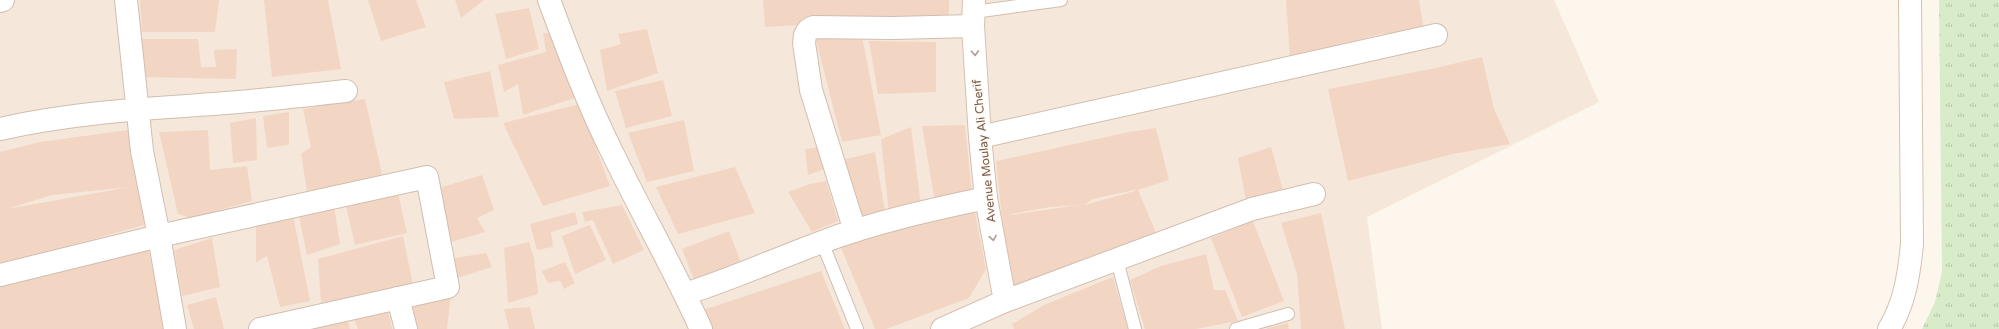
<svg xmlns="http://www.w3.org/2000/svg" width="1999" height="329" font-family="'Varela Round',sans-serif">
<defs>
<pattern id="grass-tufts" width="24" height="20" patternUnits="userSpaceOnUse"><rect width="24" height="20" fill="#d8ecc9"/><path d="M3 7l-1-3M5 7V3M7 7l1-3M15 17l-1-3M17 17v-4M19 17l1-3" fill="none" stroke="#b4c2a5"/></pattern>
</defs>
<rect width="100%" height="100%" fill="#fdf6ec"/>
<path fill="#f5e8da" d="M0 0H1554L1599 102 1367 217 1382 329H0Z"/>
<path fill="url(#grass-tufts)" d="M1939 0H1999V329H1922L1935 302 1942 272Z"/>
<g fill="#f3d5c3" fill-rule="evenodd">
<path d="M140 0H219L215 32H142Z"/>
<path d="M264 0H328L341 69 272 77Z"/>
<path d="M368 0H416L426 27 381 41Z"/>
<path d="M455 0H484L461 18Z"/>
<path d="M763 0H949V16L765 27Z"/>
<path d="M1286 0H1419L1424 30 1380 34 1290 59Z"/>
<path d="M529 8 539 49 506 59 495 14Z"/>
<path d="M647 29 658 73 607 91 600 50 621 44 618 34Z"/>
<path d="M861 31 881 135 842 142 814 32Z"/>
<path d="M543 33H552L575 98 523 115 518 84 504 92 498 65 546 52Z"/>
<path d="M139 39H198L201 67H216L214 50 237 49 236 79 139 77Z"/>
<path d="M869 41 936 42V92L878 94Z"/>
<path d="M1482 57 1494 109 1510 144 1453 154 1348 181 1328 89 1431 69Z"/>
<path d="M490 71 499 117 454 119 444 82Z"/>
<path d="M663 80 672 116 626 128 615 91Z"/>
<path d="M365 99 382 174 350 184 307 191 301 154 311 147 303 109Z"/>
<path d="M580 104 610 186 543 206 503 123Z"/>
<path d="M289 112V145L267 148 263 116Z"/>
<path d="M256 118 257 160 233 163 230 123Z"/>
<path d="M684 120 694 171 647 182 628 133Z"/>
<path d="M965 125 972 194 935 202 922 126Z"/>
<path d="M911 127 921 206 889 214 881 139Z"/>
<path d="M1156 128 1169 180 1138 190 1156 233 1102 258 1009 287 996 161 1129 132ZM1135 190V191L1084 205 1093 199ZM1079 205 1011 215V214L1050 207Z"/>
<path d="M128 130 147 224 0 266V152L40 142ZM130 187 7 209 52 195Z"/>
<path d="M208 130 210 170 247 166 252 201 191 218 178 214 159 132Z"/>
<path d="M819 147 824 169 808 175 805 149Z"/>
<path d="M1271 147 1283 190 1246 201 1238 158Z"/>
<path d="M875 152 885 211 856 218 838 161Z"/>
<path d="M735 167 755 213 678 234 656 187Z"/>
<path d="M482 175 494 210 477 218 485 232 451 242 433 190Z"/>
<path d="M826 181 838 221 812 232 788 192 810 184Z"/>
<path d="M398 193 407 233 355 245 346 206Z"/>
<path d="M622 205 644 250 613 264 593 220 585 222 582 212Z"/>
<path d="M334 206 340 244 307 255 298 211Z"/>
<path d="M974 208 986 269 969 298 886 329H875L839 243Z"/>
<path d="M575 212 578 224 551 232 553 247 537 250 530 224Z"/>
<path d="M1321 213 1333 270 1345 329H1301L1297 274 1281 223Z"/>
<path d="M293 215 310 301 280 307 267 256 256 262V222Z"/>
<path d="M1253 221 1284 301 1242 317 1211 238Z"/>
<path d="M590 225 606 260 575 274 562 236Z"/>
<path d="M729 231 741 263 694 280 682 249Z"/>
<path d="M403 236 413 285 321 303 318 259Z"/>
<path d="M212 238 220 287 182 296 174 250Z"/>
<path d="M529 242 534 258 538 294 508 303 504 248Z"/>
<path d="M148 247 165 329H0V281Z"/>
<path d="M486 253 492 267 457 278 449 259Z"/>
<path d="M1206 254 1214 290H1225L1238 321 1196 329H1145L1130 280 1161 266Z"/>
<path d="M565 262 575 283 564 289 560 281 548 283 542 271Z"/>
<path d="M821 271 845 329H706L697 312Z"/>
<path d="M1113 277 1128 329H1014L1012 324 1044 305Z"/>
<path d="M451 293 447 329H414L408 308Z"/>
<path d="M216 297 224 329H194L187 305Z"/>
<path d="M530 307 535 329H509L504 309Z"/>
<path d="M388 310 392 329H358L352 315Z"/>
<path d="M347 317 350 329H309Z"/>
<path d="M1288 323 1289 329H1267V328Z"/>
</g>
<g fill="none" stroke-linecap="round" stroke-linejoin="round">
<g stroke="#d1beb0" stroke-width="14">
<g id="lane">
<path d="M974 12 1061 0"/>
<path d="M822 242 857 329"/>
<path d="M1117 260 1135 329"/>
<path d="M1236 329 1288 314"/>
</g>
</g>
<g stroke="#d1beb0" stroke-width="24">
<g id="street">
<path d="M126 0 142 151 159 236 175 329"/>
<path d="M549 0C568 51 588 104 612 152 641 212 674 269 701 329"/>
<path d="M0 1 3 0"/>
<path d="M0 129C71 113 140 109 213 104 257 101 301 96 346 91"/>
<path d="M980 137 1436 35"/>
<path d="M855 231 811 90 804 43 805 35 808 30 813 27 893 28 973 26"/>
<path d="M0 275 159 236 427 177 448 287 260 329"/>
<path d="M685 294C732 279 776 259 822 242 875 222 930 210 986 198"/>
<path d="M398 298 406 329"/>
<path d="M1005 301 1252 209 1314 194"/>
</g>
</g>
<g stroke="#d6c0b0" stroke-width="24">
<g id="secondary">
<path d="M942 329 1005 301 986 198 980 137 973 26 974 0"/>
<path d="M1889 329C1905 303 1909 274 1912 244L1910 0"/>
</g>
</g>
<use href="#lane" stroke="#fff" stroke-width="12"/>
<use href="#street" stroke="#fff" stroke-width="22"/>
<use href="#secondary" stroke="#fff" stroke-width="22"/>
</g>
<defs><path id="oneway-chevron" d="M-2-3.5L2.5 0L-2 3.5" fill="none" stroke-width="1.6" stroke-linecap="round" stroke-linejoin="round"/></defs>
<g stroke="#af9d94">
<use href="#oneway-chevron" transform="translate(975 53) rotate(87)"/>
<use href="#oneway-chevron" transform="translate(993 238) rotate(80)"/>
</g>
<g text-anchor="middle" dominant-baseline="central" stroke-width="3" stroke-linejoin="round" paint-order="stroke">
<g font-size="12" fill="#7a5c4d" stroke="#fffaf3">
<text transform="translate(984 151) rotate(-96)">Avenue Moulay Ali Cherif</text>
</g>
</g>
</svg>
